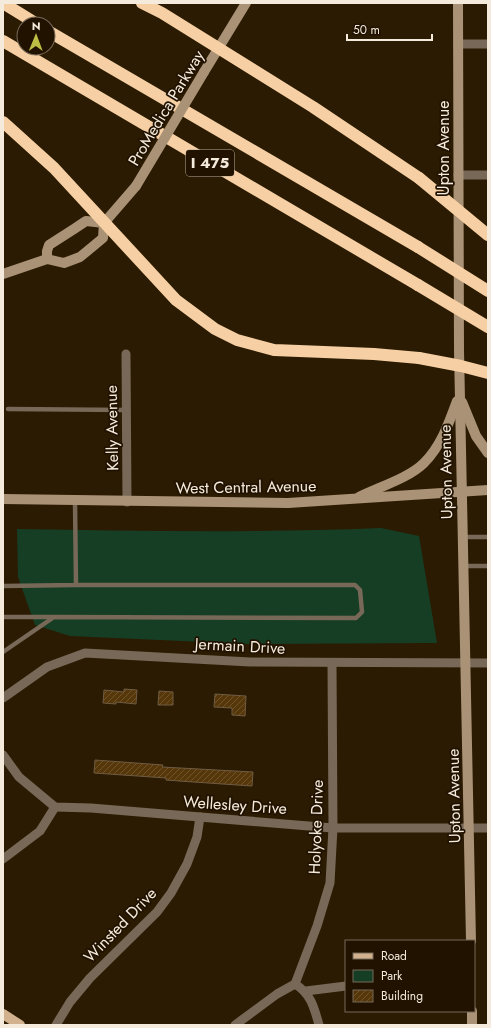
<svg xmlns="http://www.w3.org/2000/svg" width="491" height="1028" font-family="Jost,sans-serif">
<defs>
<pattern id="building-hatch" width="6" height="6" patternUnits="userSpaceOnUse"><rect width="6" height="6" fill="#553709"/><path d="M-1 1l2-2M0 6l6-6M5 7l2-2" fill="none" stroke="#6e542c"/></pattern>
</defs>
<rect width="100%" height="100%" fill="#2b1b02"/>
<path fill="#163e24" d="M381 528 419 536 437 643 249 644 70 636 35 625 18 577 17 529C139 531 260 533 381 528Z"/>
<g fill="url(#building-hatch)" stroke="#705c43">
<path d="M124 689 137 690 136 704 116 702V704L103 703 104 690 124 692Z"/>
<path d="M159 691 173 692V705H158Z"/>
<path d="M215 694 246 696 245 716 232 715V708L214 707Z"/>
<path d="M95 760 163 765 162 767 253 772 252 786 179 781 166 780V778L94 773Z"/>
</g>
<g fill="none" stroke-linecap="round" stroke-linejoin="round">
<g stroke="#776857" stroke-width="4.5">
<path d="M8 409 127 410"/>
<path d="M463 537H488"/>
<path d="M464 566H488"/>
<path d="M3 586 76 585 75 501"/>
<path d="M3 617H53"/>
<path d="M3 652 54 617 356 618 362 612 360 590 355 585H76"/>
</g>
<g stroke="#776857" stroke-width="9">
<path d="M458 44H488"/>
<path d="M458 175H488"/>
<path d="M126 354 127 502"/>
<path d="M3 698 47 667 85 653 250 662 488 663"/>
<path d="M3 755 19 777 55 807 91 808 333 828H488"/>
<path d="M3 859 40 831 55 807"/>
<path d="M295 984C311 994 314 1007 319 1025"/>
<path d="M306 991 346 986"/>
<path d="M56 1025 70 1002 90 978 157 912 171 893 187 864 197 837 200 817"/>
<path d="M235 1025 277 994 295 984 317 926 330 883 333 828 332 664"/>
</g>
<g stroke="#aa9276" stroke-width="10">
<path d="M458 3 459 351 471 941"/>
<path d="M204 72 246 3"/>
<path d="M47 259V251L49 245 74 229 86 221 104 223"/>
<path d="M3 274 47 259 64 263 80 257 103 238 104 223 136 186"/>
<path d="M462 402 476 436 488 453"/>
<path d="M359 497C379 487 409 478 424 463 441 446 449 423 457 401"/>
<path d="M3 499 288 503 488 490"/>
<path d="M472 1011V1025"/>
</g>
<path stroke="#d2b28e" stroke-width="10" d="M3 1014 20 1025"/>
<g stroke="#f6d0a4" stroke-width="12">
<path d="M3 3 37 24"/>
<path d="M142 3 162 13 313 107 419 178"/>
<path d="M48 31 418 247"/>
<path d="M3 41 418 285"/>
<path d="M3 122 54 168 176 300 215 329 237 340 274 350 374 354 419 358"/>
</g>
<path stroke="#aa9276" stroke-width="10" d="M136 186 204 72"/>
<g stroke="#f6d0a4" stroke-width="12">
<path d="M419 178 488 235"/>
<path d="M418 247 488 291"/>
<path d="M418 285 488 327"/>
<path d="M419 358 461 366 488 373"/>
</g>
</g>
<g text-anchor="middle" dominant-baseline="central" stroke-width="3.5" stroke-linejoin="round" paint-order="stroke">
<rect fill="#211200" stroke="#b5aa9a" stroke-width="1" x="186" y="150" width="48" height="26" rx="3"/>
<g font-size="15" font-weight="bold" fill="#f5ebdc">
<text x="210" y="163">I 475</text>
</g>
<g font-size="16" fill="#f5ebdc" stroke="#211200">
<text transform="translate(166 108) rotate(-59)">ProMedica Parkway</text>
<text transform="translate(443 148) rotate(-90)">Upton Avenue</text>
<text transform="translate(112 428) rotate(-91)">Kelly Avenue</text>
<text transform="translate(446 472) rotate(-91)">Upton Avenue</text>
<text transform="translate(246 487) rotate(-1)">West Central Avenue</text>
<text transform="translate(240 646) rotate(3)">Jermain Drive</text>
<text transform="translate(454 796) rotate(-91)">Upton Avenue</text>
<text transform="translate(235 805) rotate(4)">Wellesley Drive</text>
<text transform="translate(316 827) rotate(-88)">Holyoke Drive</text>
<text transform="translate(120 925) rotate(-46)">Winsted Drive</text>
</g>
</g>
<rect width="491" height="1028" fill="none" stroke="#f5ebdc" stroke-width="8"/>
<rect x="345" y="940" width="130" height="72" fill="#211200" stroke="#766958"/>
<rect x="353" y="953" width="20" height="6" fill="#d2b28e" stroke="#766958"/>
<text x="381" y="960" font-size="12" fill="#f5ebdc">Road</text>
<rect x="353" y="970" width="20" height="12" fill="#163e24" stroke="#766958"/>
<text x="381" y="980" font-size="12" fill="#f5ebdc">Park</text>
<rect x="353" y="990" width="20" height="12" fill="url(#building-hatch)" stroke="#766958"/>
<text x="381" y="1000" font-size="12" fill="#f5ebdc">Building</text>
<g transform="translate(36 36) rotate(1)"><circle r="19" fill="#211200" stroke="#766958"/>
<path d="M0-3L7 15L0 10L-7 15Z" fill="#bcbf44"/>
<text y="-6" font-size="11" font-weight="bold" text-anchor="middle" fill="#f5ebdc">N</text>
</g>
<path d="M347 34v6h85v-6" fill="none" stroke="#f5ebdc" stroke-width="2"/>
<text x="353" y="34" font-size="12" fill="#f5ebdc" stroke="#211200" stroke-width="3" paint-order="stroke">50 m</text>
</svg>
